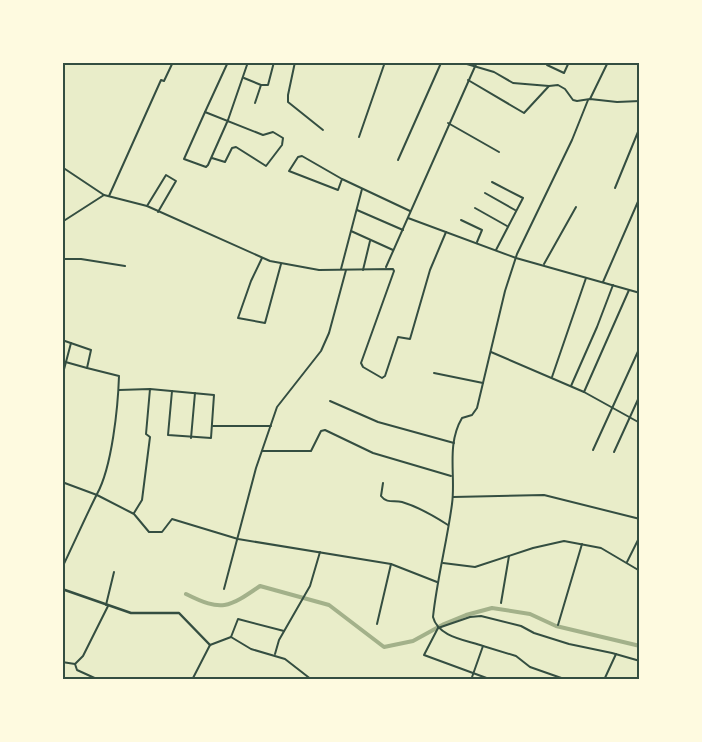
<svg xmlns="http://www.w3.org/2000/svg" width="702" height="742" font-family="'Nunito Sans',sans-serif">
<rect width="100%" height="100%" fill="#e9edc9"/>
<g fill="none" stroke-linecap="round" stroke-linejoin="round">
<path stroke="#a3b18a" stroke-width="4" d="M186 594C222 612 228 608 260 586L329 605 384 647 413 641 444 624 466 615 492 608 530 614 556 626 640 646"/>
<g stroke="#344e41" stroke-width="2">
<path d="M295 62 288 95V102L323 130"/>
<path d="M432 62H447"/>
<path d="M460 62 494 72 513 83 549 86 558 85 565 89 573 100 577 101 590 99 617 102 640 101"/>
<path d="M546 62 547 65 564 73 569 62"/>
<path d="M244 78 261 85 255 103"/>
<path d="M468 80 524 113 549 86"/>
<path d="M261 85H268L274 62"/>
<path d="M590 99 608 62"/>
<path d="M205 112 228 62"/>
<path d="M448 123 499 152"/>
<path d="M359 137 385 62"/>
<path d="M212 158 225 162 232 148 236 147 266 166 282 145 283 138 273 132 263 135 205 112 184 159 206 167 208 165 228 120 248 62"/>
<path d="M398 160 441 63"/>
<path d="M62 167 104 195 147 206 270 261 319 270 393 269 394 271 361 363 363 367 382 378 385 376 398 337 410 339 430 270 446 232"/>
<path d="M342 179 338 190 289 171 298 157 302 156 342 179 410 211"/>
<path d="M492 182 523 198 496 250"/>
<path d="M615 188 640 127"/>
<path d="M485 193 515 210"/>
<path d="M109 196 161 80 164 81 173 62"/>
<path d="M147 206 166 175 176 181 158 212"/>
<path d="M475 208 507 226"/>
<path d="M357 210 403 230"/>
<path d="M408 218 516 258 640 293"/>
<path d="M461 220 482 230 477 242"/>
<path d="M62 222 104 195"/>
<path d="M351 231 393 250"/>
<path d="M262 258 251 281 238 318 265 323 281 264"/>
<path d="M62 259H81L125 266"/>
<path d="M544 264 576 207"/>
<path d="M386 267 477 62"/>
<path d="M341 269 362 189"/>
<path d="M363 270 370 241"/>
<path d="M603 282 640 197"/>
<path d="M62 340 91 350 87 368 119 376C118 407 112 467 97 494 85 518 74 543 62 568"/>
<path d="M491 352 584 392 640 423"/>
<path d="M62 361 87 368"/>
<path d="M434 373 483 383"/>
<path d="M62 377 71 343"/>
<path d="M552 377 586 278"/>
<path d="M571 386 597 327 613 285"/>
<path d="M119 390 150 389 214 395 211 438 168 435 172 391"/>
<path d="M584 392 629 290"/>
<path d="M330 401 378 422 454 443"/>
<path d="M213 426H271"/>
<path d="M191 438 195 393"/>
<path d="M593 450 640 347"/>
<path d="M262 451H311L321 431 325 430 373 453 451 476"/>
<path d="M614 452 640 395"/>
<path d="M62 482 97 495 134 514 149 532H162L172 519 238 539 391 564 437 582"/>
<path d="M383 483 381 496C387 504 394 500 402 502 419 507 434 516 448 525"/>
<path d="M453 497 544 495 640 519"/>
<path d="M134 513 142 500 150 437 146 434 150 389"/>
<path d="M627 562 640 536"/>
<path d="M443 563 475 567 533 548 564 541 601 548 640 571"/>
<path d="M224 589 256 468 277 407 321 351 329 333 346 270"/>
<path d="M501 603 509 556"/>
<path d="M106 605 114 572"/>
<path d="M377 624 391 564"/>
<path d="M558 625 582 544"/>
<path d="M438 628 470 617 481 616 521 626 534 633 569 644 612 653 640 661"/>
<path d="M438 628 424 655 492 680"/>
<path d="M231 637 238 619 284 631"/>
<path d="M483 646 516 656 530 667 567 680"/>
<path d="M275 654 279 640 310 586 320 552"/>
<path d="M62 662 75 664 83 656 108 606"/>
<path d="M75 664 77 670 99 680"/>
<path d="M192 680 210 645 231 637 251 649 285 659 312 680"/>
<path d="M471 680 483 646C466 640 438 637 433 617 437 579 447 542 452 504 456 476 446 445 462 418L472 415 477 408 505 291 517 254 572 140 588 100"/>
<path d="M604 680 616 654"/>
</g>
<path stroke="#344e41" stroke-width="2.5" d="M62 589 131 613H179L210 645"/>
</g>
<rect width="702" height="742" fill="none" stroke="#fefae0" stroke-width="128"/>
<rect x="64" y="64" width="574" height="614" fill="none" stroke="#344e41" stroke-width="2"/>
</svg>
